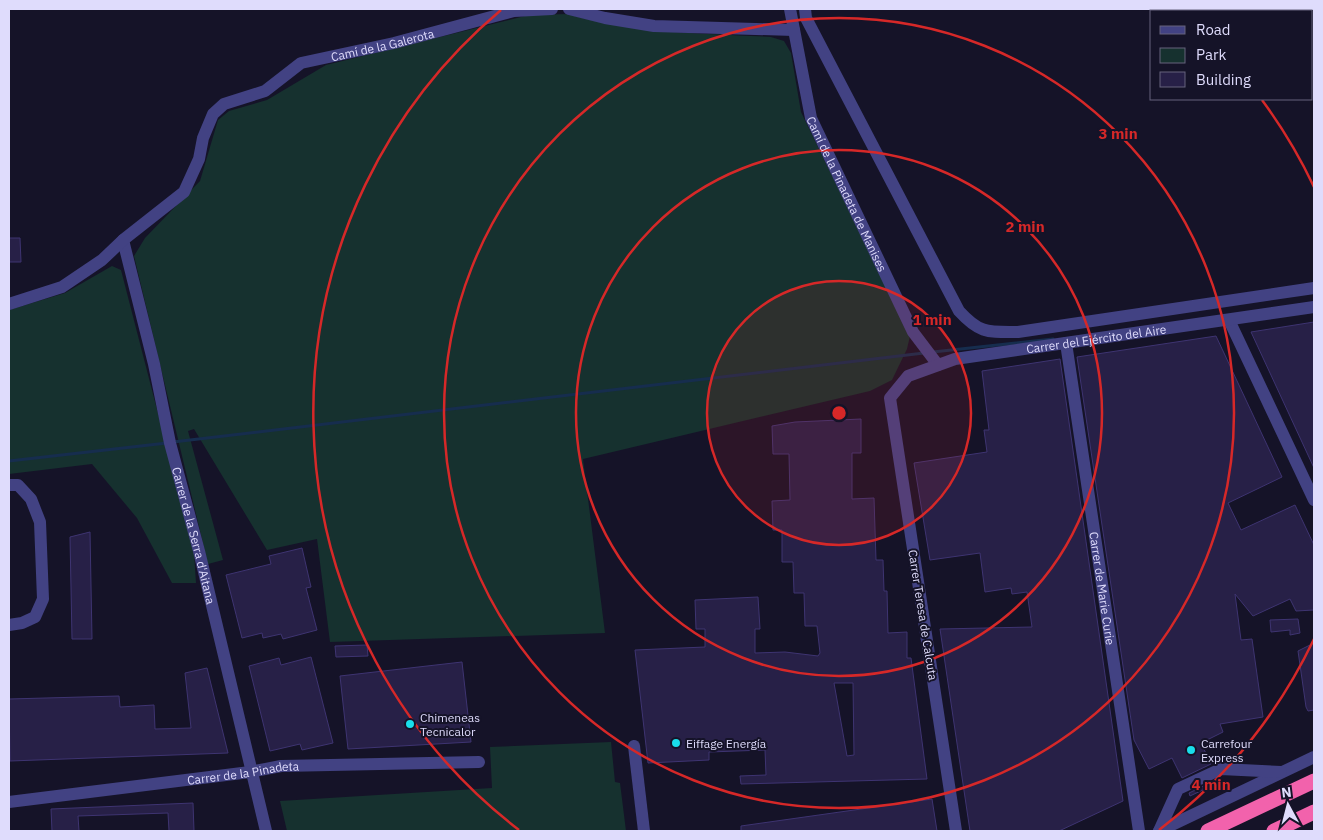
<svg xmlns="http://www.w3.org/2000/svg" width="1323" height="840" font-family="'IBM Plex Sans',sans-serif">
<rect width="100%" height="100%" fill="#151328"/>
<g fill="#16312f">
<path d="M568 14C634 34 702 33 771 37L784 41 791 53 801 112 910 336 907 349 892 380 870 391 583 459 605 633 330 642 317 539 267 550 194 429 188 431 223 560 208 564 134 256 145 238 200 181 218 120 229 111 267 100 326 65 529 15Z"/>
<path d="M112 266 121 270 194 553 196 583H172L137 518 92 464 9 474V310L65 293Z"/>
<path d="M611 742 615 782 620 783 626 831H287L280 801 492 788 490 747Z"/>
</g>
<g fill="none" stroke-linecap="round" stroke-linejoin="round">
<g stroke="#162d4e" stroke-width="3">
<path d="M933 352 1053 339"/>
<path d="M173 442 924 353"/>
<path d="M9 461 167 443"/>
</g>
</g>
<g fill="#272047" stroke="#3e3471" fill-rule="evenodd">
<path d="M9 238H20L21 262H9Z"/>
<path d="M1314 322V468L1251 332Z"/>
<path d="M1216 336 1282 477 1228 503 1241 530 1295 505 1314 545V610L1296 611 1290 599 1253 616 1235 594 1241 640 1252 639 1263 717 1220 724 1223 732 1201 743 1211 764 1182 778 1172 758 1149 769 1134 740 1077 357Z"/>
<path d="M1060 359 1123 801 1059 831H970L940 629 1032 627 1027 592 1012 594 1011 588 985 592 980 553 930 560 914 463 987 452 984 430H989L982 371Z"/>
<path d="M861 419V453H852V499L874 498 876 560H883L884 591H887L888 633 907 632V658H911L927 779 741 784 740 776 766 775 765 750 709 752V760L648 763 635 650 705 647V629H696L695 600 758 597 760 629H755V653L785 652 818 656 820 653 817 626H805L804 593H794L793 562H782V530H773L772 501 790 500 789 454H773L772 426 795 422ZM834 683H853L854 755 847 756Z"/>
<path d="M90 532 92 639H72L70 537Z"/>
<path d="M302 548 311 587 306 588 317 630 283 639 281 634 263 638 262 633 242 638 226 575 271 564 269 556Z"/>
<path d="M1298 619 1300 633 1290 635V630L1271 632 1270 620Z"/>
<path d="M1314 643V710L1308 711 1306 707 1298 651Z"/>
<path d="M367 645 368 656 336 657 335 646Z"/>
<path d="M311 657 333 743 302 750 300 744 270 751 249 666 279 658 281 665Z"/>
<path d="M462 662 471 742 348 749 340 676Z"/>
<path d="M207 668 228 753 10 761 9 699 119 696 120 707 154 705 155 729 191 728 185 673Z"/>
<path d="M1218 779 1220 782 1190 796 1189 793Z"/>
<path d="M932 799 937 831H741V826Z"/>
<path d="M193 803 194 831H169L168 813 78 816 79 831H52L51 809Z"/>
</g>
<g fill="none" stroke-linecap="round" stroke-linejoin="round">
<g stroke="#424283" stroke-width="12">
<path d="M569 9 605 18 654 26 794 30"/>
<path id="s1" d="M790 9 811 118 913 332 938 365"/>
<path d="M805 9 806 18 959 311C980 334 988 332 1018 332L1314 288"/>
<path id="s2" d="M123 240 154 364 170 443 199 551 266 831"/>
<path id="s3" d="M9 304 62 287 102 260 123 240 184 192 199 159 203 138 213 114 224 104 265 91 301 63 394 43 514 11 552 9"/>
<path d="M1229 320 1314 500"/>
<path id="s4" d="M1066 343 1139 831"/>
<path d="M9 485H18L31 499 40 522 43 599 35 617 22 623 9 625"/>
<path d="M634 746 644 831"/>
<path id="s5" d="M9 802 250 772 281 766 479 762"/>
<path id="s6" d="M956 831 890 398 908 376 955 359 1314 307"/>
<path d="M1159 831 1314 757"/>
<path d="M1159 831 1178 789 1221 769 1281 772"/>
</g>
<g stroke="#f262ac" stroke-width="15">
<path d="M1208 831 1314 781"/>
<path d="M1274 831 1314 812"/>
</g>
</g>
<circle cx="839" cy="413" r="132" fill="#d62828" fill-opacity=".12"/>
<g fill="none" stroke="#d62828" stroke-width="2.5">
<circle cx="839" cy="413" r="132"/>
<circle cx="839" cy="413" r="263"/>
<circle cx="839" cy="413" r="395"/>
<path d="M1314 639A526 526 0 0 1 1159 830M519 830A526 526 0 0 1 501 10M1262 100A526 526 0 0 1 1314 187"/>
</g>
<g fill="#19deeb" stroke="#151328" stroke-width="2">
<circle cx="410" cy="724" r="5"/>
<circle cx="676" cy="743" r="5"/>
<circle cx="1191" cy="750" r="5"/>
</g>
<g text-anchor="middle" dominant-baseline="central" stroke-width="4" stroke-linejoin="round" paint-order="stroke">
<g font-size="12" fill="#dfdcfc" stroke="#151328">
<text stroke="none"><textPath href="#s3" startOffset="481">Camí de la Galerota</textPath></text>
<text stroke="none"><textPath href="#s1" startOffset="195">Camí de la Pinadeta de Manises</textPath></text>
<text stroke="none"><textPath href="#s6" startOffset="659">Carrer del Ejército del Aire</textPath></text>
<text stroke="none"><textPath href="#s2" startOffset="304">Carrer de la Serra d'Aitana</textPath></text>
<text stroke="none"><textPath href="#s4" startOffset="248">Carrer de Marie Curie</textPath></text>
<text transform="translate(923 615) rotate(81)">Carrer Teresa de Calcuta</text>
<text stroke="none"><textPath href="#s5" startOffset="236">Carrer de la Pinadeta</textPath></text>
</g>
<g font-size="12" fill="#dfdcfc" stroke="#151328" text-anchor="start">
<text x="420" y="717">Chimeneas<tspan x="420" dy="14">Tecnicalor</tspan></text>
<text x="686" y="743">Eiffage Energía</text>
<text x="1201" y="743">Carrefour<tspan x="1201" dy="14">Express</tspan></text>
</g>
</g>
<circle cx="839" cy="413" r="8" fill="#d62828" stroke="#151328" stroke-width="2.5"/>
<g font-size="15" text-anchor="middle" font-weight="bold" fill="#d62828" stroke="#151328" stroke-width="4" stroke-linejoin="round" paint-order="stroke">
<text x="1118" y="139">3 min</text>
<text x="1025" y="232">2 min</text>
<text x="932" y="325">1 min</text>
<text x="1211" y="790">4 min</text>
</g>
<rect width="1323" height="840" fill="none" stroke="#dfdcfc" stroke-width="20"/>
<rect x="1150" y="10" width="162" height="90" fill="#151328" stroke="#66637d"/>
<rect x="1160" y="26" width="25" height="8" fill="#424283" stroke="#66637d"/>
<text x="1196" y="35" font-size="15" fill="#dfdcfc">Road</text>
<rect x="1160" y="48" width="25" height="15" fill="#16312f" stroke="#66637d"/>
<text x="1196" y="60" font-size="15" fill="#dfdcfc">Park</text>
<rect x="1160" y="72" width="25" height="15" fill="#272047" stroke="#66637d"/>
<text x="1196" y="85" font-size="15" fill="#dfdcfc">Building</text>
<g transform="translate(1288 805) rotate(353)" stroke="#151328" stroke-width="4" paint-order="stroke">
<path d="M0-4L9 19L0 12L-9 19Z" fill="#dfdcfc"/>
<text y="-8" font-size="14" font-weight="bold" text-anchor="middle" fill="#dfdcfc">N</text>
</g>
</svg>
